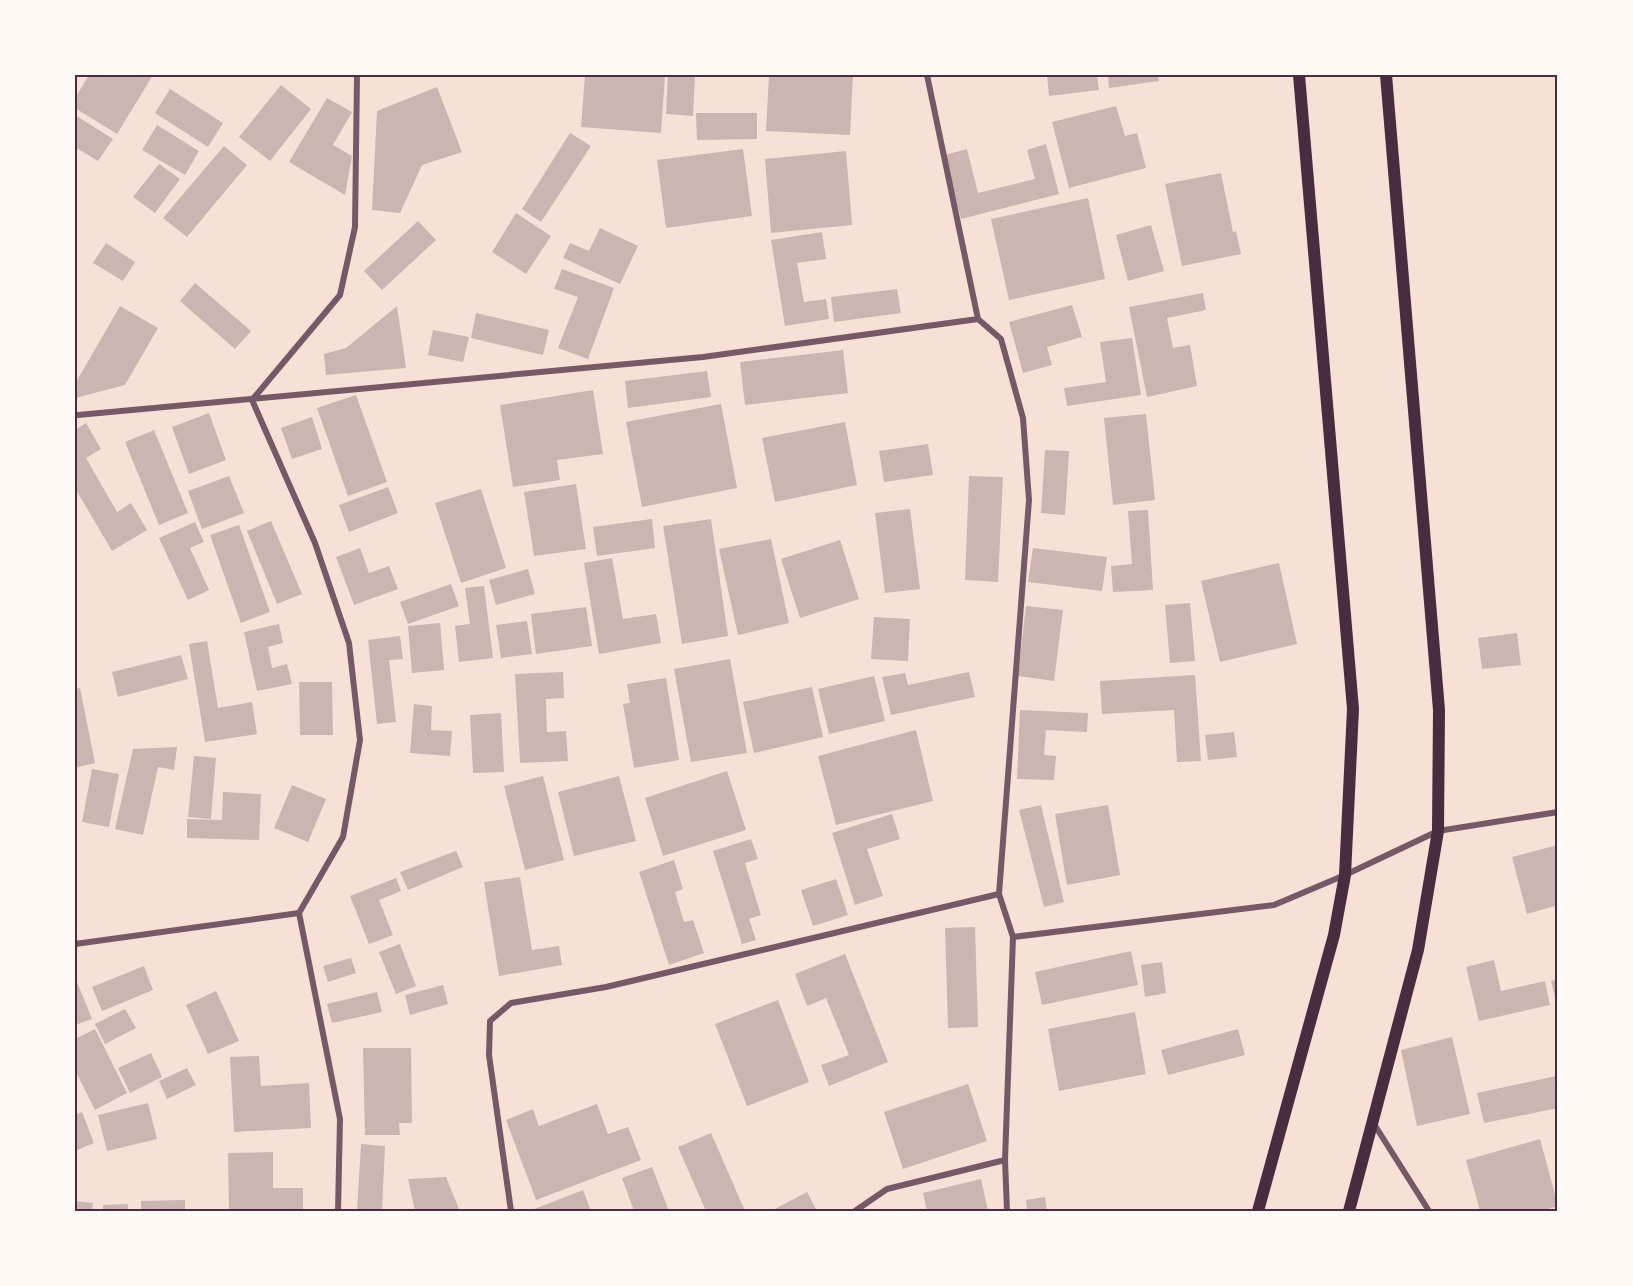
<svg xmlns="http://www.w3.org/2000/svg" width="1633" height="1286" font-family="Jost,sans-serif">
<rect width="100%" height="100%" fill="#f7e1d7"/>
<g fill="#ccb4b1">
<path d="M89 75H153L117 134 75 108V98Z"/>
<path d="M585 75H665L661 133 581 127Z"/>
<path d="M668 75H695L693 116 666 114Z"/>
<path d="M769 75H853L850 135 766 131Z"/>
<path d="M1047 75H1097L1099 90 1049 96Z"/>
<path d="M1108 75H1158L1159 81 1109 88Z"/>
<path d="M281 85 311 109 270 161 239 137Z"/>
<path d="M437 87 462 152 422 165 400 213 372 210 377 111Z"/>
<path d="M170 89 223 123 208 147 155 113Z"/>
<path d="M327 98 352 112 333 145 352 156 345 195 289 162Z"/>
<path d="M1116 106 1125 136 1137 133 1146 168 1069 188 1052 122Z"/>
<path d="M696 113H757V139L697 140Z"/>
<path d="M75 115 113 139 98 161 75 147Z"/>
<path d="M157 125 199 151 185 175 142 150Z"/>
<path d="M570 133 591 146 541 222 522 209Z"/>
<path d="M1046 144 1059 194 961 219 945 155 967 149 978 193 1035 179 1027 150Z"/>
<path d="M224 146 247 165 187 237 163 218Z"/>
<path d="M743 149 752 216 666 228 657 160Z"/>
<path d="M846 151 852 225 771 233 765 159Z"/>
<path d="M159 164 180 179 155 213 133 197Z"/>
<path d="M1221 173 1233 232 1236 231 1241 254 1182 266 1165 184Z"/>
<path d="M1088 198 1105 279 1009 300 991 219Z"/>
<path d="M516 213 551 236 526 274 492 252Z"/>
<path d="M418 221 436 240 382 290 364 271Z"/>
<path d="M1151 225 1164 271 1128 281 1116 235Z"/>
<path d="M600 228 638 246 620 284 563 258 570 243 589 251Z"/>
<path d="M822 232 826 259 797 263 804 302 826 299 829 319 785 326 771 240Z"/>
<path d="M106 243 135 262 123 281 93 263Z"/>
<path d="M562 269 614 288 588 359 558 348 578 297 554 289Z"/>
<path d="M195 283 251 331 235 349 180 301Z"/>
<path d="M897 289 901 313 834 322 831 297Z"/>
<path d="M1203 293 1206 310 1167 318 1173 348 1190 345 1197 386 1147 397 1129 307Z"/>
<path d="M1072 305 1082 337 1047 347 1052 365 1023 373 1009 322Z"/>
<path d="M120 306 158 328 125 385 75 398V384Z"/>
<path d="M397 306 406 368 326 375 324 354 346 348Z"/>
<path d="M476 313 549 330 543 355 471 338Z"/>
<path d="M433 330 469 337 463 362 428 355Z"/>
<path d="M1132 338 1141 395 1067 406 1064 388 1106 382 1100 342Z"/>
<path d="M843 350 848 393 745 405 740 362Z"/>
<path d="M707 371 711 397 628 408 625 381Z"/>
<path d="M593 390 603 454 557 460 560 480 513 487 500 405Z"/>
<path d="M356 395 387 482 348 496 317 408Z"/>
<path d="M721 404 737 488 642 507 626 422Z"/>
<path d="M209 413 226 460 189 474 172 427Z"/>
<path d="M1146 414 1155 500 1113 505 1104 418Z"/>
<path d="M312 417 322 449 292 459 281 428Z"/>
<path d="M845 422 857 485 775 502 762 438Z"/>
<path d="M86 423 101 449 86 458 117 512 131 503 147 530 112 551 75 488V430Z"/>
<path d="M154 430 188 513 159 525 125 442Z"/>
<path d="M928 444 933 475 884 482 879 451Z"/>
<path d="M1045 450 1069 451 1065 515 1041 513Z"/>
<path d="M229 476 244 513 202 529 188 491Z"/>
<path d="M969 476 1003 477 998 582 965 580Z"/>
<path d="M576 484 586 549 534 556 524 492Z"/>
<path d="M388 487 398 513 349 532 339 505Z"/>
<path d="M481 489 506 568 461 583 435 503Z"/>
<path d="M910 509 920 589 885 593 875 513Z"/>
<path d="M1148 510 1153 590 1113 592 1111 566 1132 564 1128 511Z"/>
<path d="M652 519 655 548 597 556 593 527Z"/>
<path d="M711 519 728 636 682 644 663 526Z"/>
<path d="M271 521 302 594 277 604 247 531Z"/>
<path d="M195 522 204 542 190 548 209 590 188 600 159 538Z"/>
<path d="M239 525 270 612 241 623 210 535Z"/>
<path d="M771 539 789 623 738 635 719 549Z"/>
<path d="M840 540 859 599 800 618 781 559Z"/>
<path d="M360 548 369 573 389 566 398 589 354 605 336 557Z"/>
<path d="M1033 548 1107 557 1102 591 1028 582Z"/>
<path d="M612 558 623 619 656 614 661 643 599 654 584 563Z"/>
<path d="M1279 563 1297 644 1220 662 1201 581Z"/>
<path d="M528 569 535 594 496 605 489 580Z"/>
<path d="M451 584 459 606 408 624 400 602Z"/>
<path d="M484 586 493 658 459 662 455 626 470 624 465 588Z"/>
<path d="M1190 603 1195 661 1170 663 1165 605Z"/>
<path d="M1026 606 1063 610 1054 681 1018 676Z"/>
<path d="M586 607 592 646 536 654 531 614Z"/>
<path d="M874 617 910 619 908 661 871 659Z"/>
<path d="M527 621 532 654 501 658 496 625Z"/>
<path d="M440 623 444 670 412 673 408 626Z"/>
<path d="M279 624 283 643 268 647 272 668 287 664 292 684 257 691 244 632Z"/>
<path d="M1517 633 1521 665 1482 669 1478 638Z"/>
<path d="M400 636 403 659 389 660 396 722 377 724 368 640Z"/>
<path d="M207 641 218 708 252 702 257 734 205 742 189 644Z"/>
<path d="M181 655 188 679 118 697 112 672Z"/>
<path d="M730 659 747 753 691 762 674 669Z"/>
<path d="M563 672 564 698 546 699 547 732 566 731 568 761 520 763 515 674Z"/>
<path d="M969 672 975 697 891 715 882 677 905 673 908 685Z"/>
<path d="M1195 675 1201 761 1177 762 1174 710 1102 714 1100 681Z"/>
<path d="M874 676 885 721 829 734 818 689Z"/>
<path d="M666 678 679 760 634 768 623 704 630 703 627 684Z"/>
<path d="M299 682H332L333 735H300Z"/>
<path d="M812 687 823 737 754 753 743 702Z"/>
<path d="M80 688 95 763 75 768V689Z"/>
<path d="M414 704 432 706 431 730 452 731 450 756 410 753Z"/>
<path d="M1020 710 1088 713 1087 732 1046 730 1044 755 1056 756 1054 780 1017 779Z"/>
<path d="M501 713 504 772 473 773 470 715Z"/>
<path d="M916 730 933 801 836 825 818 756Z"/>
<path d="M1234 732 1237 757 1208 760 1205 735Z"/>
<path d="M177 747 174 770 158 767 143 835 115 829 133 749Z"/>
<path d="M194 756 216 758 211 819 188 817Z"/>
<path d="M92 769 119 774 109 827 82 822Z"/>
<path d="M727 771 746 830 663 856 645 798Z"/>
<path d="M543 776 564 860 525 870 504 786Z"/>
<path d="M619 776 636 841 574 856 558 792Z"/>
<path d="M292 785 326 799 308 842 274 828Z"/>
<path d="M223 792 261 794 259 840 187 838V819L222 820Z"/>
<path d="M1041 805 1064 902 1044 907 1019 810Z"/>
<path d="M1108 805 1120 875 1067 885 1055 814Z"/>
<path d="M892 814 900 839 867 849 883 896 855 905 832 833Z"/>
<path d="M751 839 758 859 745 863 761 915 749 919 756 940 742 944 713 851Z"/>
<path d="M1558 845V905L1527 914 1512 857Z"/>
<path d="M456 851 463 867 408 890 400 872Z"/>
<path d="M674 860 683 889 675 892 684 922 693 920 704 953 669 965 639 872Z"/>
<path d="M520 877 532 950 559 946 562 965 499 976 484 882Z"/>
<path d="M396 878 401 891 379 900 393 935 369 944 350 896Z"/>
<path d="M836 879 848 915 813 926 801 890Z"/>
<path d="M975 927 978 1027 948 1028 945 928Z"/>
<path d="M400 944 416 986 396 994 379 952Z"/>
<path d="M1131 951 1138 985 1042 1005 1035 972Z"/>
<path d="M845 954 888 1062 829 1086 821 1065 849 1055 826 998 807 1006 795 974Z"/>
<path d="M351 958 356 973 328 982 323 966Z"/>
<path d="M1494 960 1501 991 1545 981 1550 1005 1479 1021 1466 967Z"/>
<path d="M1162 962 1166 993 1145 997 1141 965Z"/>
<path d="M144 966 153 990 102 1011 92 987Z"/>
<path d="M75 977 92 1019 75 1025Z"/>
<path d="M1558 979V1004L1557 1005 1551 981Z"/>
<path d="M443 985 448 1004 410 1015 405 995Z"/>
<path d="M216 991 239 1041 208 1054 186 1005Z"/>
<path d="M377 992 382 1012 332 1023 327 1004Z"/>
<path d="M778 1000 809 1082 747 1106 715 1024Z"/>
<path d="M125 1009 136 1028 105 1044 95 1024Z"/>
<path d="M1135 1012 1146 1074 1059 1091 1048 1029Z"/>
<path d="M95 1029 127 1093 95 1110 75 1070V1039Z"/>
<path d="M1238 1029 1245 1055 1168 1075 1161 1050Z"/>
<path d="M1452 1037 1470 1114 1417 1126 1401 1050Z"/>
<path d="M363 1048H411L412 1123H399L400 1135H365Z"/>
<path d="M151 1053 162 1077 130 1093 118 1068Z"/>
<path d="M259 1056 261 1086 309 1083 311 1128 234 1132 230 1057Z"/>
<path d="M187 1068 196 1085 167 1099 159 1081Z"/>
<path d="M1556 1076 1558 1108 1484 1123 1477 1093Z"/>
<path d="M968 1084 987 1141 903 1169 884 1112Z"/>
<path d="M148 1103 157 1139 107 1151 98 1115Z"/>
<path d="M597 1104 608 1134 628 1127 641 1160 536 1200 506 1120 533 1109 539 1126Z"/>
<path d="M82 1112 94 1143 75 1151V1115Z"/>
<path d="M711 1133 745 1211H706L678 1147Z"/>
<path d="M1540 1139 1558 1206 1542 1211H1480L1466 1160Z"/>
<path d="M361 1144 385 1146 382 1211H357Z"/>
<path d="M273 1152V1188H303V1211H229L228 1153Z"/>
<path d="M652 1167 669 1211H634L622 1178Z"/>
<path d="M446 1177 459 1209 415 1211 408 1179Z"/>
<path d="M981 1179 988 1211H927L923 1193Z"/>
<path d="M583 1190 591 1211H529Z"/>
<path d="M807 1192 817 1211H771Z"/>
<path d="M1045 1197 1047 1211H1027L1026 1200Z"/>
<path d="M185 1200V1211H141V1201Z"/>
<path d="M75 1201 93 1203 92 1211H75Z"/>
<path d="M128 1204V1211H103V1205Z"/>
</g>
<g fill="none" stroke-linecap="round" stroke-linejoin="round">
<g stroke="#755966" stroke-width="6">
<path d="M927 75 978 319 1001 339 1023 418 1029 500 999 894 1013 937 1005 1160 1007 1211"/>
<path d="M78 415 703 357 978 319"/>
<path d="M1013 937 1274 905 1345 875 1438 831 1558 812"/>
<path d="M75 944 299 913"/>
<path d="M1374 1124 1429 1211"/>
<path d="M338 1211 340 1119 299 913 343 837 360 740 349 643 315 543 252 400 340 295 355 227 357 75"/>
<path d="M511 1211 489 1055 490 1021 511 1003 606 987 999 894"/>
<path d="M855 1211 887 1189 1005 1160"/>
</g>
<g stroke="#4a2c40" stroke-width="12">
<path d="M1258 1211 1334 935 1345 875 1353 709 1299 75"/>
<path d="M1349 1211 1418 950 1438 831 1439 710 1386 75"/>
</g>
</g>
<rect width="1633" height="1286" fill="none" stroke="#fffaf5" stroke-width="153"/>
<rect x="76" y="76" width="1480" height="1134" fill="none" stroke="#4a2c40" stroke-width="2"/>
</svg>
